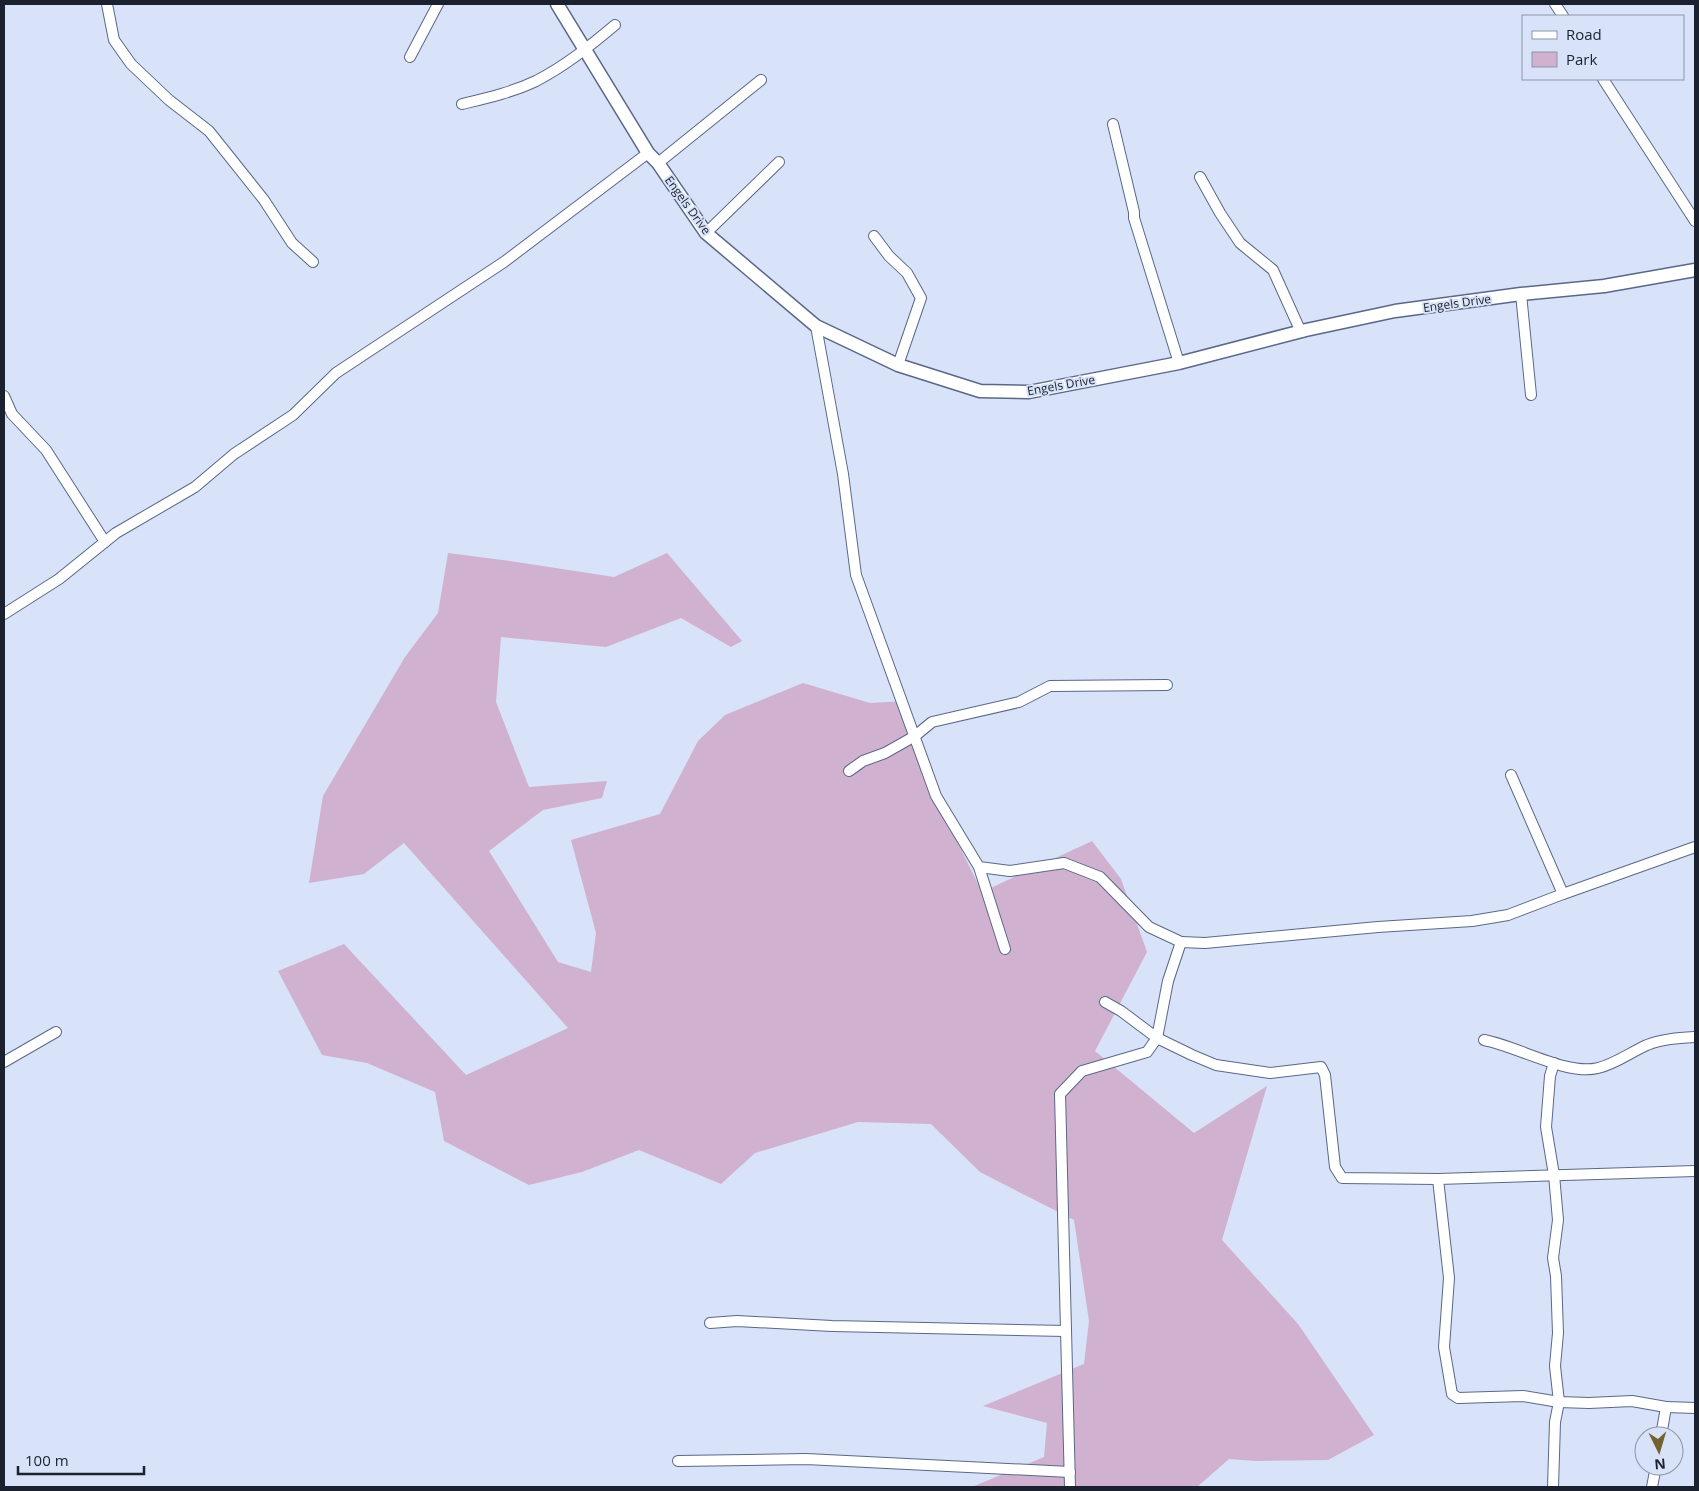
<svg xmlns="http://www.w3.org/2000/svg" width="1699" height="1491" font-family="'Open Sans',sans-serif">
<rect width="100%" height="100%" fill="#d8e2f8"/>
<path fill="#d1b1d0" d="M448 553 510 561 614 577 667 553 742 641 731 647 681 618 606 647 501 637 496 702 529 787 607 781 602 798 543 810 489 851 558 962 591 972 596 933 571 840 660 814 698 741 725 715 803 683 870 703 907 701 939 791 946 819 982 892 1092 841 1121 879 1147 952 1095 1051 1194 1133 1267 1086 1222 1240 1298 1324 1374 1435 1328 1460 1256 1461 1229 1459 1197 1487H972L1044 1457 1047 1423 983 1406 1084 1364 1089 1321 1074 1220 980 1172 931 1124 858 1122 755 1153 721 1184 639 1150 582 1172 529 1185 444 1141 435 1092 367 1063 322 1055 278 971 344 944 466 1075 568 1028 404 843 364 874 309 883 323 796 405 657 438 613Z"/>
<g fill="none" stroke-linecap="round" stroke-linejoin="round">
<g stroke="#5a6888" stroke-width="12">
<g id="minor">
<path d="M107 4 114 40 131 64 169 100 209 131 264 200 292 243 313 262"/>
<path d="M1555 4 1563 16"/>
<path d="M410 57 438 4"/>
<path d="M1603 79 1695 221"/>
<path d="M462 104C487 98 513 92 536 81 565 66 590 46 615 25"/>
<path d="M1113 124 1134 212V218L1179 363"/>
<path d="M658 163 761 80"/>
<path d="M1200 177 1220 213 1240 243 1273 270 1301 332"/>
<path d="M706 233 779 162"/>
<path d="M874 236 889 256 907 273 921 298 898 365"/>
<path d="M1521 294 1531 395"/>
<path d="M816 326 843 474 856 575 936 796 979 867 1010 871 1064 863 1100 877 1149 927 1181 942"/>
<path d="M4 396 12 414 46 450 105 542"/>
<path d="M4 614 59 579 116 533 195 487 234 454 293 415 336 373 504 262 648 153"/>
<path d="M849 771 863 761 885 753 915 736 932 722 1019 702 1050 686 1167 685"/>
<path d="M1511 775 1563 894"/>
<path d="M979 867 1005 949"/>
<path d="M1105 1002 1121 1011 1157 1038 1192 1055 1216 1065 1270 1073 1321 1067 1325 1075 1335 1167 1342 1178 1438 1179 1695 1171"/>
<path d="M1484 1040C1517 1046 1567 1076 1598 1068 1615 1064 1631 1052 1647 1045 1662 1039 1679 1038 1695 1037"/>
<path d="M4 1062 56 1032"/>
<path d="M1438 1179 1449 1278 1444 1347 1452 1394 1458 1398 1523 1396 1559 1402 1589 1403 1632 1401 1666 1407"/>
<path d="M710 1323 737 1321 832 1326 1066 1331"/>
<path d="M1661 1436 1666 1407 1695 1408"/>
<path d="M678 1461 806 1459 1070 1472"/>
<path d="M1070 1487 1060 1094 1082 1071 1147 1052 1157 1038 1168 981 1181 942 1205 943 1378 927 1472 921 1508 915 1563 894 1695 847"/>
<path d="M1553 1487 1555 1422 1559 1402 1555 1366 1558 1333 1556 1276 1553 1258 1558 1220 1554 1175 1546 1127 1550 1076 1554 1063"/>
<path d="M1652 1487 1656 1466"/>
</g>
</g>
<g stroke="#5a6888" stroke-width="15">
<path id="tertiary" d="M557 4 648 153 658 163 706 233 816 326 898 365 980 391 1029 392 1179 363 1306 330 1395 311 1521 294 1604 286 1695 270"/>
</g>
<use href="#minor" stroke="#fff" stroke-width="10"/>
<use href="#tertiary" stroke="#fff" stroke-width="12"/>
</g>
<g text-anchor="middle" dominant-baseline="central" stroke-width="4" stroke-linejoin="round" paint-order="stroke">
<g font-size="12" fill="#1c212f" stroke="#d8e2f8">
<text transform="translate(688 205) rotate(54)">Engels Drive</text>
<text transform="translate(1457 303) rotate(-8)">Engels Drive</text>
<text transform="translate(1061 385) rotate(-10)">Engels Drive</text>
</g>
</g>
<rect width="1699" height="1491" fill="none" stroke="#1c212f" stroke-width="10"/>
<rect x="1522" y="15" width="162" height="65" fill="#d8e2f8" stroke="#8d95a8"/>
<rect x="1532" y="31" width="25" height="8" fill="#ffffff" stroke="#8d95a8"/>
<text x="1566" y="40" font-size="15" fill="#1c212f">Road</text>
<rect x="1532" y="52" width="25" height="15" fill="#d1b1d0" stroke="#8d95a8"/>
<text x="1566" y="65" font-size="15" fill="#1c212f">Park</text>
<g transform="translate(1659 1451) rotate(175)"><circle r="24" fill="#d8e2f8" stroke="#8d95a8"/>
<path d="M0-4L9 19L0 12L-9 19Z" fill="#756130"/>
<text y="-8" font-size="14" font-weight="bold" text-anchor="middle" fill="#1c212f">N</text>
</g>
<path d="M18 1466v8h126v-8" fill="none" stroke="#1c212f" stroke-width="2.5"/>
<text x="25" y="1466" font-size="15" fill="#1c212f" stroke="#d8e2f8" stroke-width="4" paint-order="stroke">100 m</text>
</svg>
